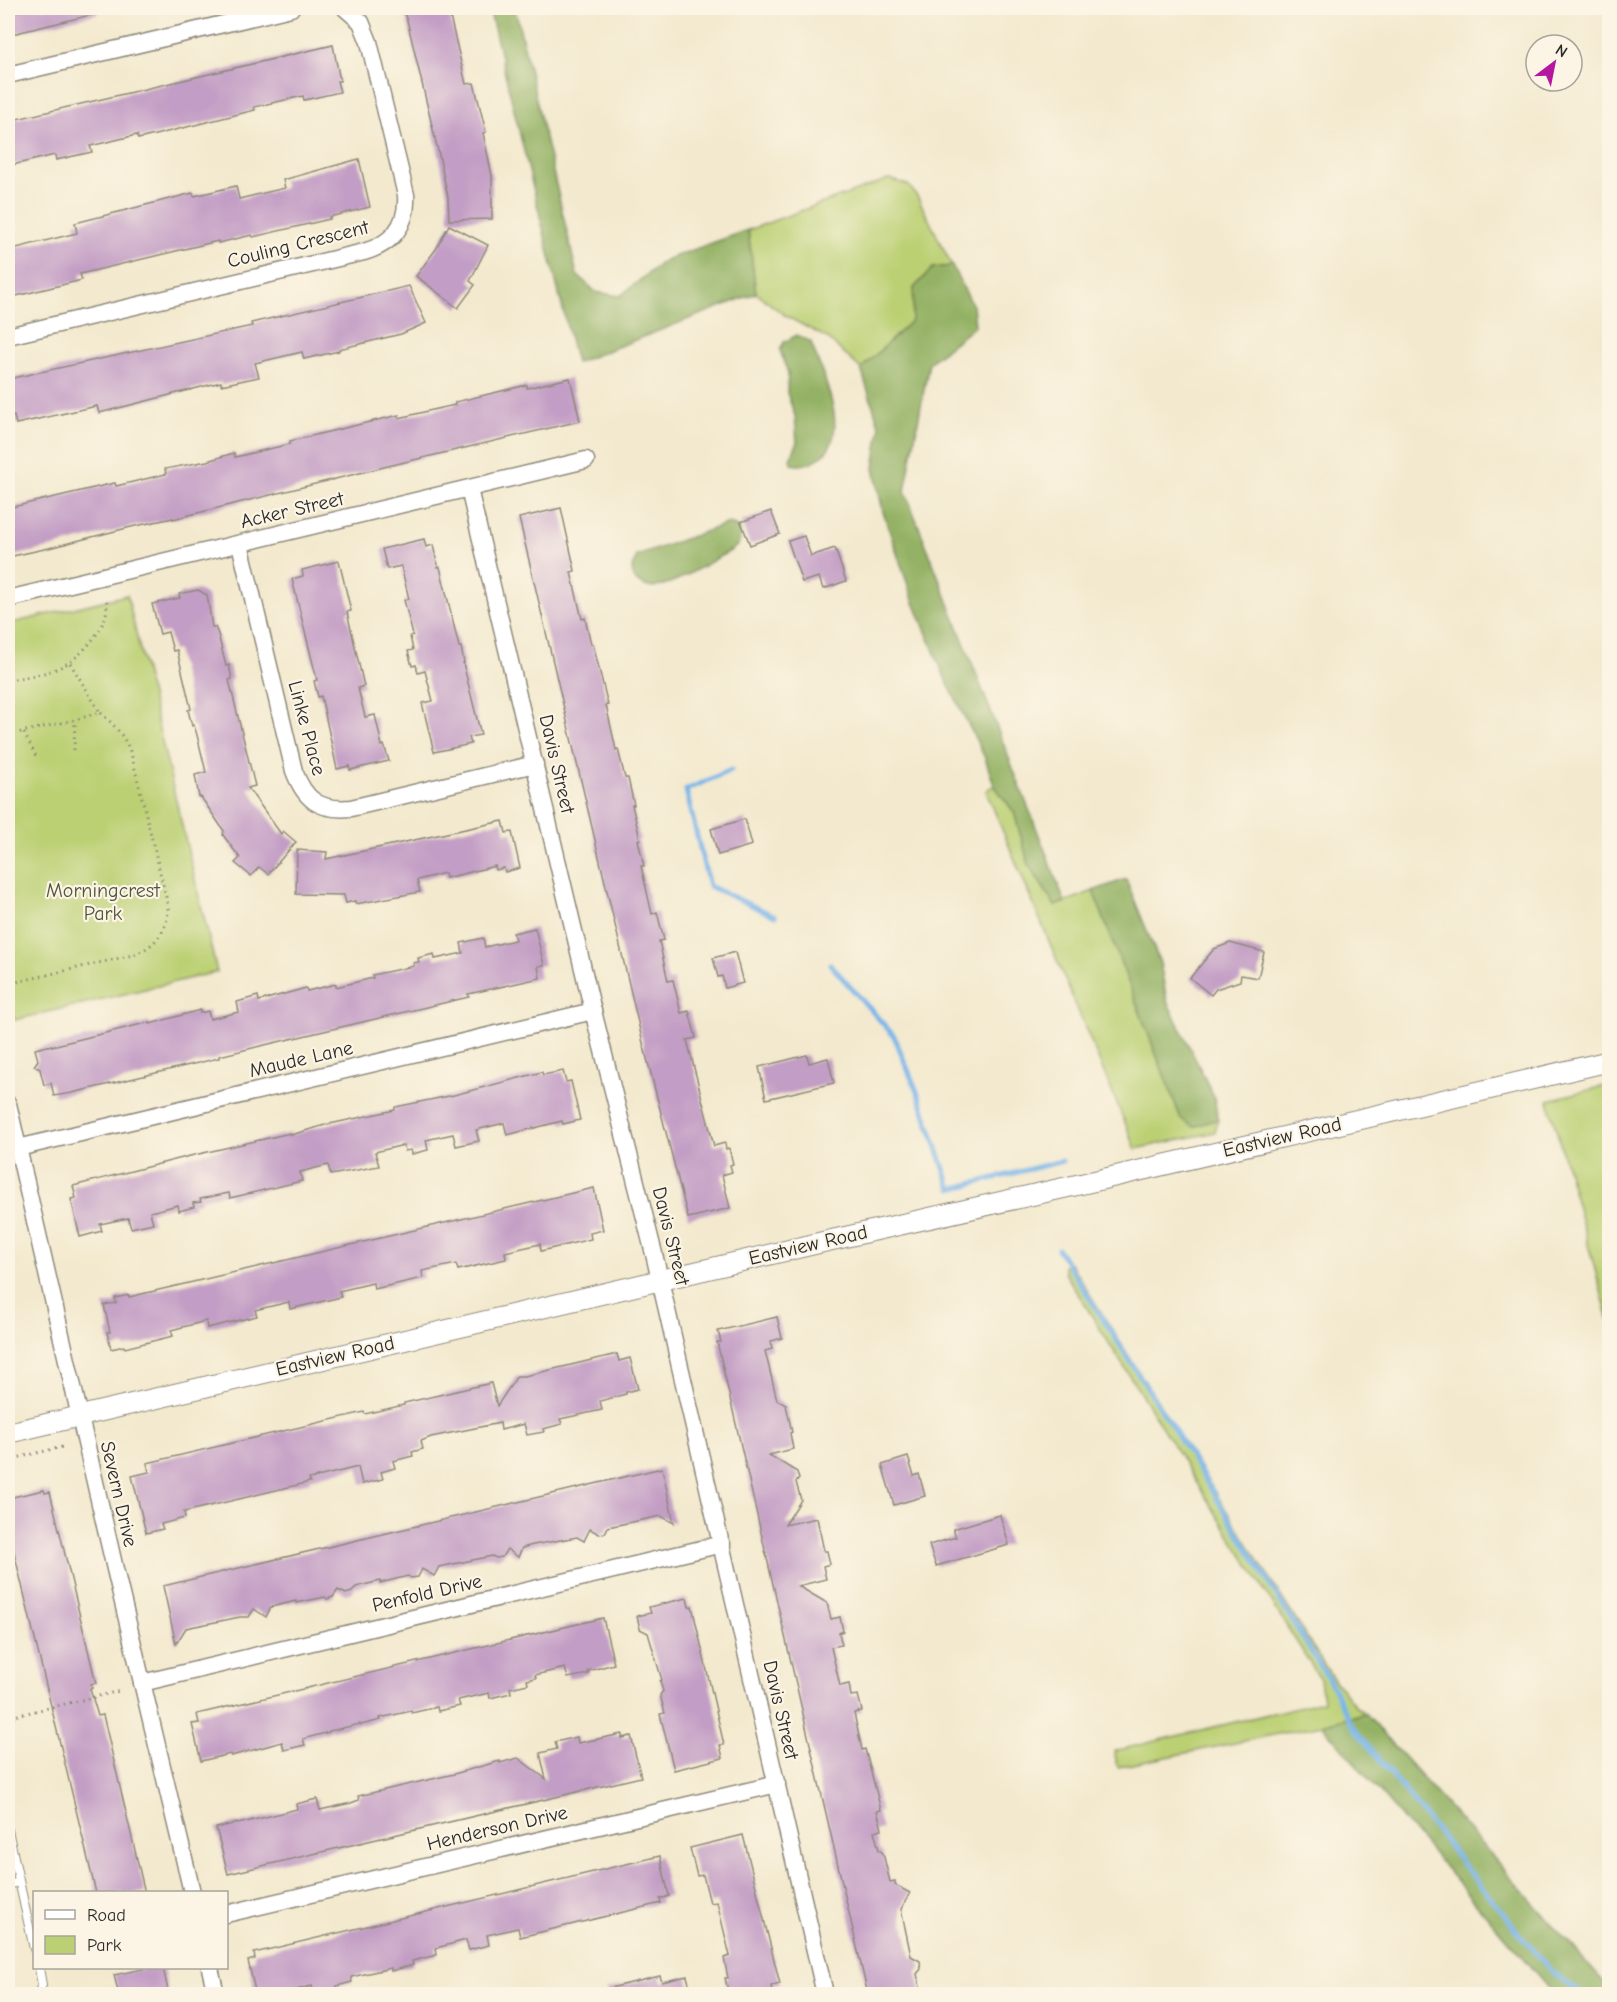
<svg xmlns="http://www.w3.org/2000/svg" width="1617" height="2002" font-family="'Comic Neue',sans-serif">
<rect width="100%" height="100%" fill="#fcf5e5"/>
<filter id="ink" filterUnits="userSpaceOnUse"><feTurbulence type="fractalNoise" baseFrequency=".0167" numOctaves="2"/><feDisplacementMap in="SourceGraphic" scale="12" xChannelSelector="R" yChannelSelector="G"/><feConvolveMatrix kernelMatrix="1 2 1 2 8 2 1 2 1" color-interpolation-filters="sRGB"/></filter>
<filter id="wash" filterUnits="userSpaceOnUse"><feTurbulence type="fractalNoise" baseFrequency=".008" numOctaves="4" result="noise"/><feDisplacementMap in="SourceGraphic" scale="24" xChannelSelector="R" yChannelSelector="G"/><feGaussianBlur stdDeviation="1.35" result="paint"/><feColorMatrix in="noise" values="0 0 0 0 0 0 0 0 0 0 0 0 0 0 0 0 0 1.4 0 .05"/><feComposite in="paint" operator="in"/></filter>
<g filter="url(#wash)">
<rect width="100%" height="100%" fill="#f3e9ce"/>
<g fill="#bbd073" stroke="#737e4f" stroke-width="1.5">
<path d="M889 179 908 185 917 196 952 266 933 268 914 288 912 320 861 369 827 338 786 316 756 293 748 230Z"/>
<path d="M127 595 217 972 14 1020 8 993V624Z"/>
<path d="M994 785 1014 812 1029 865 1055 906 1093 891 1193 1127 1218 1119 1215 1132 1136 1149 986 791Z"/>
<path d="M1609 1085H1610L1609 1320 1548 1100Z"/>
<path d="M1070 1263 1332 1677 1357 1708 1365 1713 1322 1725 1118 1767 1114 1751 1323 1701 1320 1679 1065 1273 1064 1266Z"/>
</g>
<g fill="#94b265" stroke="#606e48" stroke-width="1.5">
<path d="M489 8H515L577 275 596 292 620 296 665 260 748 230 756 293 576 363Z"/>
<path d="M952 266 973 306 975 326 929 363 905 491 1065 902 1055 906 1029 865 1014 812 994 785 985 758 945 678 913 600 883 512 874 468 880 428 861 369 912 320 914 288 933 268Z"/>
<path d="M797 335 811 342C821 373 852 430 822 456 813 463 804 467 792 464L790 459 797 444 796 428 795 416 787 393 788 373 780 350 784 342Z"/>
<path d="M729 523 739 528C742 538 740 544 732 550 713 559 666 593 645 586 641 585 637 581 633 578L632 567 637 556Z"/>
<path d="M1126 879 1160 963 1167 1001 1214 1097 1218 1119 1193 1127 1181 1119 1093 891Z"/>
<path d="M1365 1713 1609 1988V1994H1554L1322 1725Z"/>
</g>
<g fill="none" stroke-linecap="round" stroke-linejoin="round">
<g stroke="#77b4e9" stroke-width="5">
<path d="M731 770 686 790 709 886 775 916"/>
<path d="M830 964 894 1036 920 1099 951 1189 1062 1161"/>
<path d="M1058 1249 1175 1431 1332 1685 1352 1725 1492 1900 1550 1970 1582 1994"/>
</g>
</g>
<g id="blocks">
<g fill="#c29dc5">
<path d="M8 8H98L99 13 8 35Z"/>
<path d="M401 8H448L466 84 474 83 486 132 483 133 492 176V219L449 220 448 197 439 155 407 20Z"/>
<path d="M333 45 340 81H337L340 92 304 100 303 96 254 107 255 110 155 135 138 139 137 135 90 146 92 152 56 160 55 155 8 166V121Z"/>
<path d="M359 159 370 207 329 217 330 219 253 237 252 235 218 243V241L80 274 82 280 8 298V250L77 233 75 223 193 193 194 196 236 186 239 199 285 188 283 180Z"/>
<path d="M449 225 488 245 470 281 475 285 458 308 416 276 436 249Z"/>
<path d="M409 286 426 323 401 334 339 349V351L304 359 302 352 255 363 259 377 221 385V382L99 413 97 406 16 424 14 416 8 418V379L252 326 251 323Z"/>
<path d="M570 378 580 421 388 466 173 519V518L131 527 49 548 8 557V508L115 483 116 486 166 474 165 469 207 461 234 453 235 457 290 444V441L399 415V418L428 411 455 405V402L527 385V388Z"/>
<path d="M561 508 575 571 571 572 582 619 585 618 591 644H593L608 705H606L616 750 618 749 625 778H628L634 805H632L640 839 638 840 644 866H641L652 914 657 912 664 940 659 941 668 981 673 980 681 1013 689 1011 696 1038 687 1040 714 1146 725 1143 726 1149 729 1148 733 1164 730 1165 732 1172 722 1175 730 1208 688 1218 642 1039 519 518Z"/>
<path d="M771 511 780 534 750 545 741 522Z"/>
<path d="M804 536 811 556 835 548 846 581 823 589 819 577 802 582 788 541Z"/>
<path d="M424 539 426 547 433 545 438 567H440L459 647H461L464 663H463L481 735 469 737 471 744 434 752 422 703 433 701 425 671 418 673 416 665 412 666 408 651 413 650 410 636 413 635 404 600 409 599 401 566 387 569 382 549Z"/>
<path d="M339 561 351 611 347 612 364 686 358 688 365 717 375 715 382 746 384 745 389 761 350 770 349 766 337 769 321 696 318 697 314 681 317 680 292 579 303 576 302 570Z"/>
<path d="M198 590 207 595 212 627H215L218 634 226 666 229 665 232 679 229 680 255 786 248 788 281 834 283 831 296 842 268 874 259 867 251 876 235 863 240 858 223 835 224 831 201 797H199L195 775 206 772 197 735 194 725 192 726 188 710 191 709 177 650 173 651 168 632 160 634 152 604 180 598 179 594Z"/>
<path d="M745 819 752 845 718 855 711 829Z"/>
<path d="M503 821 506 833 512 832 520 868 505 872 504 868 496 870 495 866 446 878 445 873 417 880 420 892 356 904 355 901 346 903 344 895 296 894 297 850 327 852 326 859Z"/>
<path d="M535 928 544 965 538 966 540 978 468 994 469 997 269 1044 219 1056V1058L72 1093 54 1096 51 1083 44 1085 40 1069 34 1066 38 1060 35 1049 52 1045V1046L150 1022V1024L200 1010V1013L208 1011 210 1019 239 1012 237 1002 258 996 259 1001 306 988 307 991 336 984V987L373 978 372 975 414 966 413 963 419 962 418 958 434 954 435 959 463 953 461 943 483 938 485 947 515 940 513 933Z"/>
<path d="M1230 943 1264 952 1258 978 1241 975 1240 981 1216 989 1211 995 1190 978 1214 949Z"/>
<path d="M735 952 743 983 725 988 722 976 718 977 713 958Z"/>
<path d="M807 1055 809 1063 828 1058 834 1083 766 1099 759 1067Z"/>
<path d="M563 1071 566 1082 571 1081 580 1120 563 1124 562 1121 507 1135 504 1123 476 1130 479 1141 456 1146 453 1134 426 1140 428 1150 412 1154 411 1150 405 1151 404 1145 375 1152 379 1166 331 1175 328 1165 300 1172 302 1181 230 1198 229 1193 200 1199 201 1202 193 1203 194 1207 179 1211 178 1205 150 1212 153 1223 131 1228 128 1218 100 1224 102 1231 80 1237 71 1199 76 1198 73 1186 190 1156 290 1133 291 1135 325 1125 395 1110V1107L454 1095 542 1072 543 1075Z"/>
<path d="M594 1188 603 1230 590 1233 591 1239 541 1251 540 1244 505 1252 506 1259 458 1270 456 1264 422 1271 423 1278 374 1289 373 1283 339 1291 341 1297 290 1309 289 1302 255 1310 257 1316 207 1328 206 1321 171 1330 173 1336 125 1348 124 1346 111 1349 107 1332H110L104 1305 116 1303 115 1298 129 1295V1297Z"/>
<path d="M777 1317 782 1338 771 1341 772 1349 765 1351 777 1400 786 1405 792 1432 790 1433 793 1449 769 1455 797 1472 799 1479 796 1482 801 1500 785 1525 817 1518 824 1551H827L830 1564 823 1566 826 1579 798 1586 827 1603 831 1619 840 1617 843 1631 839 1633 842 1645 831 1647 840 1686 849 1684 851 1696 858 1695 862 1711 854 1713 862 1750 865 1749 881 1810 877 1811 882 1829 874 1831 879 1850 883 1853 890 1882 895 1881V1885L910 1893 901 1909 911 1956 920 1961 921 1969 917 1974 922 1995H868L717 1342H721L718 1331Z"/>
<path d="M617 1354 619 1361 630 1358 638 1389 626 1392V1394L600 1401 602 1410 560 1419 562 1424 543 1429 544 1432 527 1435 524 1424 501 1430 500 1423 431 1437 421 1441 423 1449 412 1452 413 1456 393 1461 395 1468 381 1472 383 1479 362 1484 358 1467 309 1479 310 1482 184 1512 185 1518 161 1524 163 1529 146 1533 132 1476 149 1472 147 1463 364 1412 365 1414 404 1405V1403L491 1383 497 1406 517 1376H525Z"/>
<path d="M908 1457 914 1476 919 1474 925 1496 894 1505 882 1465Z"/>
<path d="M662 1468 674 1523 661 1516 608 1527 605 1533 599 1534 590 1529 584 1541 577 1537 533 1545 522 1548 518 1557 507 1549 502 1557 496 1558 492 1556 439 1567 434 1576 422 1569 418 1577 411 1578 408 1576 380 1583V1581L356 1587 352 1592 346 1594 338 1590 333 1597 327 1599 325 1597 296 1603V1601L271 1607 266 1617 254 1609 249 1617H240L186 1628 176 1644 163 1586Z"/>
<path d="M44 1490 45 1493 50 1492 96 1683 91 1684 92 1688 90 1689 98 1716 103 1715 145 1893H96L8 1527V1498Z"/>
<path d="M1000 1515 1009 1545 936 1566 929 1545 956 1537 953 1529Z"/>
<path d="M687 1598 689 1607 692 1606 724 1745H720L723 1758 674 1770 660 1714 665 1713 660 1695 663 1691 660 1681 662 1680 648 1633 640 1629 637 1616 651 1613 649 1607Z"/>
<path d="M603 1618 614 1664 588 1671 589 1674 568 1678 565 1668 535 1675 536 1678 527 1680 528 1684 510 1688 511 1693 490 1698 489 1693 458 1700 460 1706 438 1711 437 1707 412 1713 411 1711 380 1718 381 1720 361 1725 360 1724 329 1731V1732L303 1739 305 1745 284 1750 282 1742 231 1756 230 1754 201 1761 192 1724 199 1723 197 1714Z"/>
<path d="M622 1734V1738L631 1736 641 1777 228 1874 216 1828 237 1823 238 1824 297 1809 296 1804 317 1799 320 1810 351 1803 359 1800 358 1796 454 1774 500 1761V1763L518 1758 546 1779 540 1753 557 1749 555 1742 577 1737 578 1743Z"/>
<path d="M743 1835 780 1984 771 1986 773 1995H729L725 1978H728L724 1958 730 1956 717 1902 710 1903 703 1875 697 1876 690 1848Z"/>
<path d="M660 1856 669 1896 660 1899 661 1903 520 1937 518 1928 487 1935 489 1945 469 1950 466 1940 436 1948 437 1955 412 1961 413 1965 391 1971V1968L351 1977 352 1982 337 1986V1989L314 1994 312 1986 277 1995H256L248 1961 255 1959 254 1953Z"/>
<path d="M148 1968H163L169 1995H119L114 1975Z"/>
<path d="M660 1976 662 1982 687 1976 692 1995H607L606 1989Z"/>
</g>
</g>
</g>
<g filter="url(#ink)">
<use href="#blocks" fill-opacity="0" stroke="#8f8a7c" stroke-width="1.5"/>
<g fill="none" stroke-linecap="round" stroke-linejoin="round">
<g stroke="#8f8a7c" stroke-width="10">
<g id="service">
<path d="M8 1830 34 1949"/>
<path d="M8 1885 19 1882"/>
<path d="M38 1994 42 1985 39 1968"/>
</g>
</g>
<g stroke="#8f8a7c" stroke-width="19">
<g id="minor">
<path d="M8 75 291 8"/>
<path d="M8 336 364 252C392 244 408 225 406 195L369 42 361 22 345 8"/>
<path d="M469 489 593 1011 654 1254 825 1994"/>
<path d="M240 544 294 771C305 800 319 811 351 808L535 764"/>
<path d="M8 599 586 460"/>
<path d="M8 1104 115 1569 192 1892"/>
<path d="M18 1148 593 1011"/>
<path d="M142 1683 722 1544"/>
<path d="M226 1914 777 1784"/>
<path d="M210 1968 216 1994"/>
</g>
</g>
<g stroke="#8f8a7c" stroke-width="22">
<path id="tertiary" d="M8 1433 823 1242 1099 1180 1610 1061"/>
</g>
<g stroke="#8f8a7c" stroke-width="3" stroke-dasharray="1.5 4.5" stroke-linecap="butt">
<path d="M70 663 100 712"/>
<path d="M8 680C49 673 70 671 96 635 105 621 109 612 106 596"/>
<path d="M24 733 37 758"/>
<path d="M8 735 75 720 100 712C115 726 126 737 132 757L168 905C169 930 156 946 133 955L8 984"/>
<path d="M74 750 75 720"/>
<path d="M8 1460 62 1447"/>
<path d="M8 1736 14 1716 120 1691"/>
</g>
<use href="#service" stroke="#fff" stroke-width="8"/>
<use href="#minor" stroke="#fff" stroke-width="16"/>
<use href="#tertiary" stroke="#fff" stroke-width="20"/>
</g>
</g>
<g text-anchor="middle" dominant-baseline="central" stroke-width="4.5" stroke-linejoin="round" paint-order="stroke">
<g font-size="20" fill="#2b2b2b" stroke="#fcf5e5">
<text transform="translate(298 244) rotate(-14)">Couling Crescent</text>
<text transform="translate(292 510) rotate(-13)">Acker Street</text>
<text transform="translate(307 728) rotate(75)">Linke Place</text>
<text transform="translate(557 764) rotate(77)">Davis Street</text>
<text transform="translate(301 1059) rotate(-13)">Maude Lane</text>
<text transform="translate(1282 1137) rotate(-13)">Eastview Road</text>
<text transform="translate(671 1236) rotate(76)">Davis Street</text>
<text transform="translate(808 1245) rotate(-13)">Eastview Road</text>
<text transform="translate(335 1356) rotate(-13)">Eastview Road</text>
<text transform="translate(119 1494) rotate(77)">Severn Drive</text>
<text transform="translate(427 1593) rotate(-13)">Penfold Drive</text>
<text transform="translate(781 1710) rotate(77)">Davis Street</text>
<text transform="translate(497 1828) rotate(-13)">Henderson Drive</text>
</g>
<g font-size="20" fill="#4f543d" stroke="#fcf5e5">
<text x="103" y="890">Morningcrest<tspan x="103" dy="23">Park</tspan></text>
</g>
</g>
<rect width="1617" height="2002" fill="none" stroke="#fcf5e5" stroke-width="30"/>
<rect x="33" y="1891" width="195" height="78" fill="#fcf5e5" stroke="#a8a49b" stroke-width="1.5"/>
<rect x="45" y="1910" width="30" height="9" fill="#ffffff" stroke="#a8a49b" stroke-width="1.5"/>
<text x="87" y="1921" font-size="18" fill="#2b2b2b">Road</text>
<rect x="45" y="1936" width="30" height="18" fill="#bbd073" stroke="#a8a49b" stroke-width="1.5"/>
<text x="87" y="1951" font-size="18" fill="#2b2b2b">Park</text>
<g transform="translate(1554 63) rotate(32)"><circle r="28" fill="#fcf5e5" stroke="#a8a49b" stroke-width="1.5"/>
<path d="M0-4.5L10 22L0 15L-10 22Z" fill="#b5179e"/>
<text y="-9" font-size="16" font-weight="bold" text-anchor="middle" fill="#2b2b2b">N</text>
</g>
</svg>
